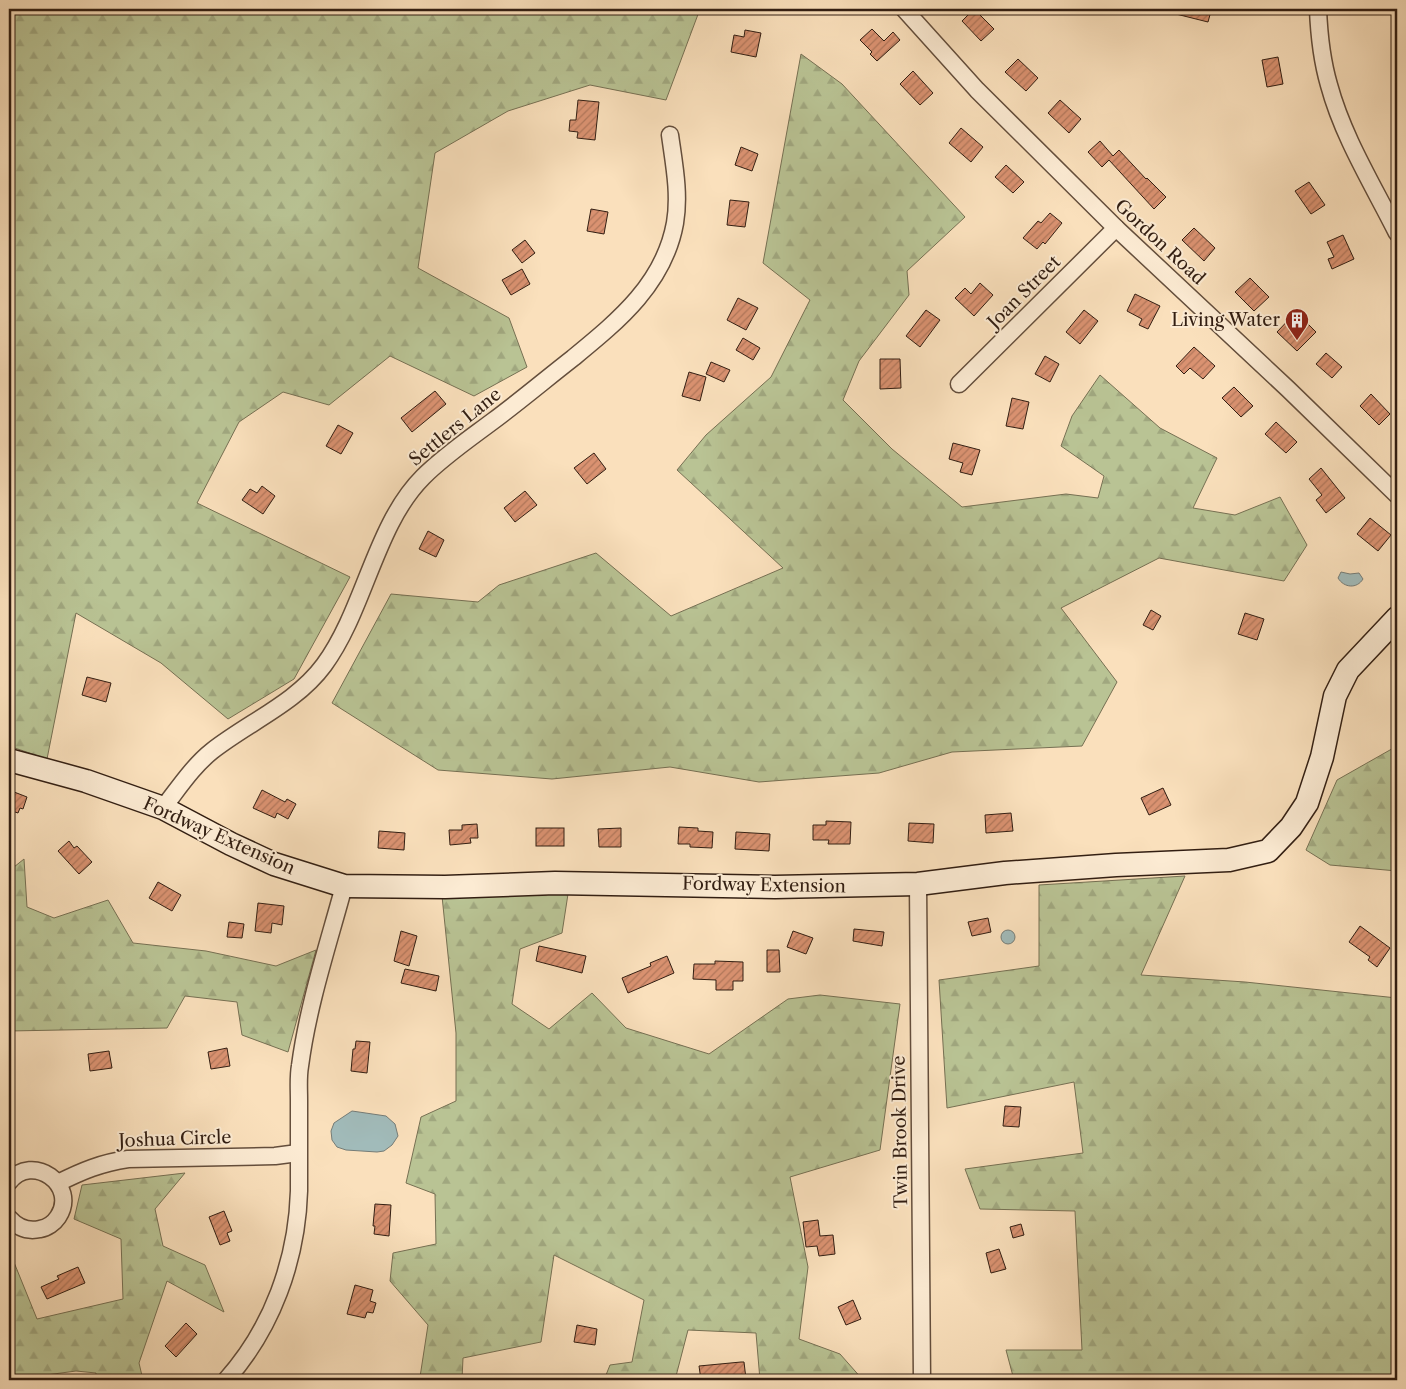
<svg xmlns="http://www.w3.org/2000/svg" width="1406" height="1389" font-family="'Libre Caslon Text',serif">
<defs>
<pattern id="forest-firs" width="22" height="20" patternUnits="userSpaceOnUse" patternTransform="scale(1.25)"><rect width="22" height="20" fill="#b9c394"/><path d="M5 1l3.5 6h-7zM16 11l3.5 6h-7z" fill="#a0a77f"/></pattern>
<pattern id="building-hatch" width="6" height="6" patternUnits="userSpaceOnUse" patternTransform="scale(1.25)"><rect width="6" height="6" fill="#da9271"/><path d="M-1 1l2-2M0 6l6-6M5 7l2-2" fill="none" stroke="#b1775b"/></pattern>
</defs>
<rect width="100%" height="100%" fill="#fae0bc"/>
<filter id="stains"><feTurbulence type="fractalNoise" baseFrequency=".004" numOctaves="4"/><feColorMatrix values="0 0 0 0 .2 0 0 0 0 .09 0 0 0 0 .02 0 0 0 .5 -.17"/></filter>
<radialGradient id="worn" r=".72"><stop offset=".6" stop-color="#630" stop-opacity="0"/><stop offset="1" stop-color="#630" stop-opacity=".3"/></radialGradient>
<g fill="url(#forest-firs)" stroke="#767053">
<path d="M9 9H700L666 100 590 85 508 111 435 153 418 268 509 318 527 367 474 396 390 356 329 405 283 392 239 422 197 503 350 577 294 679 228 719 161 663 76 613 47 759 9 746Z"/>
<path d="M801 54 842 84 965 217 907 271 909 295 859 361 843 400 892 449 962 507 1066 494 1098 498 1104 476 1061 446 1072 416 1100 375 1160 428 1217 458 1193 508 1235 515 1280 497 1307 545 1284 581 1159 558 1061 608 1117 682 1082 746 952 752 879 773 759 782 670 767 552 779 438 770 332 703 391 594 478 602 499 585 596 553 671 616 783 568 677 470 706 435 771 377 810 300 763 263Z"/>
<path d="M1397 746V871L1330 865 1306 850 1337 780Z"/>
<path d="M24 859 27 907 54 918 108 900 133 943 206 951 276 966 316 950 288 1052 242 1035 237 1002 185 996 167 1028 9 1031V871Z"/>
<path d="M1185 876 1141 975 1245 982 1397 998V1380H1014L1006 1350H1082L1075 1211 980 1209 965 1169 1083 1153 1074 1082 947 1108 939 980 1039 966V885Z"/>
<path d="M568 894 562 933 520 949 512 1004 549 1029 592 993 626 1028 709 1054 788 999 820 995 900 1004 880 1150 790 1177 808 1267 799 1339 840 1354 863 1380H760L756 1333 688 1330 675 1380H604L610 1365 632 1362 644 1300 554 1255 541 1342 463 1358 462 1380H388L389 1378 420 1377 428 1325 390 1281 393 1253 436 1244 435 1194 406 1183 421 1117 456 1101V1033L442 896Z"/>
<path d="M185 1173 155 1209 163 1246 205 1265 224 1312 167 1281 139 1363 143 1380H96V1373L76 1371 9 1380V1250L37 1319 123 1299 121 1239 74 1219 82 1185Z"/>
</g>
<g fill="#a1bbba" stroke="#757c77">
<path d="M1341 572 1350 574 1359 573 1363 579C1357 589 1344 588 1338 578Z"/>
<circle cx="1008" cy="937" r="7"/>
<path d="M352 1111 386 1116 395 1124 398 1136 392 1145 384 1151 377 1152 346 1150 337 1147 332 1140 331 1131 334 1123Z"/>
</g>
<g fill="url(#building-hatch)" stroke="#321e12">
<path d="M974 9 994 29 981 41 962 21Z"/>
<path d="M1172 9H1203L1211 11 1208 22 1172 13Z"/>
<path d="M872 29 884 41 893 32 900 40 877 61 870 54 872 52 860 40Z"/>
<path d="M745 30 761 33 756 57 731 52 734 35 744 37Z"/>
<path d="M1278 57 1283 84 1267 87 1262 60Z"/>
<path d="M1018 59 1038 78 1026 91 1005 72Z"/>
<path d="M913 71 933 93 920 105 900 84Z"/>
<path d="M578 100 599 102 595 140 577 138 578 132 569 131 570 120H576Z"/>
<path d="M1060 100 1081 119 1069 133 1048 113Z"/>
<path d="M961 128 983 147 971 162 949 143Z"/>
<path d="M1100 141 1113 156 1119 150 1146 179 1147 178 1166 197 1154 209 1109 160 1102 167 1088 152Z"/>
<path d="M741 147 758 154 752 171 735 165Z"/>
<path d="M1006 165 1024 182 1013 193 995 177Z"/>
<path d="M1309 182 1325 205 1311 214 1295 191Z"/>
<path d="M730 200 749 202 745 227 727 225Z"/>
<path d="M591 209 608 212 604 234 587 231Z"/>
<path d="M1050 213 1062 223 1045 244 1043 242 1037 249 1023 238 1038 221 1041 223Z"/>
<path d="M1194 228 1215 248 1204 261 1182 240Z"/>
<path d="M1343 235 1354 259 1332 269 1328 259 1334 257 1327 242Z"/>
<path d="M525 240 535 253 522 263 512 250Z"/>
<path d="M522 269 530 284 511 295 502 280Z"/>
<path d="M1250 278 1269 297 1254 311 1235 292Z"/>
<path d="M980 283 993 295 974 316 955 298 965 288 971 294Z"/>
<path d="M1135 294 1160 306 1148 329 1139 325 1142 319 1127 311Z"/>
<path d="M738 298 758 308 746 330 727 320Z"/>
<path d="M926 310 940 320 920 347 906 336Z"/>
<path d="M1084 310 1098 321 1080 344 1066 332Z"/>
<path d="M1296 312 1316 332 1297 351 1277 332Z"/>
<path d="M743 338 760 348 753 360 736 350Z"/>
<path d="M1194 347 1215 366 1203 379 1190 368 1184 374 1176 366Z"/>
<path d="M1326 353 1342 367 1332 378 1316 364Z"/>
<path d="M1045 356 1059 364 1050 382 1035 374Z"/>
<path d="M880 359H900L901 388 880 389Z"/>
<path d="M711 362 730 370 724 382 706 374Z"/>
<path d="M689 372 706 377 700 401 682 396Z"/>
<path d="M1234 387 1253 406 1241 417 1222 398Z"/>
<path d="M435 391 446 404 412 432 401 418Z"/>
<path d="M1371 394 1390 414 1379 425 1360 406Z"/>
<path d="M1012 398 1029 402 1023 429 1006 426Z"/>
<path d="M1276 422 1297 442 1286 453 1265 434Z"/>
<path d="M338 425 353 433 341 454 326 446Z"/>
<path d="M953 443 980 450 972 475 960 472 963 463 949 459Z"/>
<path d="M594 453 606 469 587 484 574 468Z"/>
<path d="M1321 468 1345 498 1326 513 1316 500 1322 495 1309 479Z"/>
<path d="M262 486 275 496 263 514 242 500 250 489 257 493Z"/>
<path d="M525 491 537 505 515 522 504 508Z"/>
<path d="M1370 518 1391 535 1378 551 1357 534Z"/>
<path d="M428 531 444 540 436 557 419 549Z"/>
<path d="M1151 610 1161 616 1153 630 1143 625Z"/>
<path d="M1245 613 1264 619 1257 640 1238 634Z"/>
<path d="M87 677 111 683 106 702 82 695Z"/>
<path d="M1163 788 1171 805 1149 815 1141 798Z"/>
<path d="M9 790 27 797 23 809 20 808 18 813 9 810Z"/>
<path d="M262 790 285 802 287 799 296 804 288 819 277 813 275 818 253 808Z"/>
<path d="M1011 813 1013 831 986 833 985 815Z"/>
<path d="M826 821 851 822 850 844H828L829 840H813V825H826Z"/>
<path d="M909 823 934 824 933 843 908 841Z"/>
<path d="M477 824 478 838H470L471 843 450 845 449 830H462V825Z"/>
<path d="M679 827 698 828V831L713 832 712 848 690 847V844H678Z"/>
<rect x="536" y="828" width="28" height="18"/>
<path d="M621 828V847H599L598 829Z"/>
<path d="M379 831 405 833 404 850 378 848Z"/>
<path d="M736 832 770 834 769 851 735 849Z"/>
<path d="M69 841 74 848 77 846 92 862 79 874 58 851Z"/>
<path d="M158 882 181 895 172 911 149 898Z"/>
<path d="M258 903 284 906 282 925 272 923 271 933 255 931Z"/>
<path d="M988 918 991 932 972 936 968 922Z"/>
<path d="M229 922 244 924 242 938 227 937Z"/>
<path d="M1360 926 1390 948 1377 967 1368 960 1370 957 1349 942Z"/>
<path d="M854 929 884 932 882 946 853 941Z"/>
<path d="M401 931 417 936 409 966 394 961Z"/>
<path d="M793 931 813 938 806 954 787 947Z"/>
<path d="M539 946 586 956 582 973 536 961Z"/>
<path d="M767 950H779L780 972H767Z"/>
<path d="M667 956 674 973 628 993 622 978 651 966 650 963Z"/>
<path d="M715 961 743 962V981H733V990H716V980L693 979 694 964H715Z"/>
<path d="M405 969 439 976 436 991 401 983Z"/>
<path d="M356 1041 370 1042 367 1073 351 1071 353 1049H355Z"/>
<path d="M227 1048 230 1066 211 1069 208 1052Z"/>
<path d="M109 1051 112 1068 90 1071 88 1054Z"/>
<path d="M1005 1106 1021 1107 1019 1127 1003 1126Z"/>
<path d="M375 1204 391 1205 389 1236 374 1234 375 1226H373Z"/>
<path d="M224 1211 232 1231 227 1233 230 1241 220 1245 209 1217Z"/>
<path d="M818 1220 820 1236 833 1235 835 1254 819 1256 817 1246 806 1247 803 1222Z"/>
<path d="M1021 1224 1024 1235 1013 1238 1010 1227Z"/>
<path d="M999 1249 1006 1269 991 1273 986 1253Z"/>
<path d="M78 1267 85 1283 47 1299 41 1287 59 1279 57 1276Z"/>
<path d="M355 1285 373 1290 370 1301 376 1303 373 1313 367 1312 365 1318 347 1314Z"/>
<path d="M853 1300 861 1319 846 1325 838 1307Z"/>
<path d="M186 1323 197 1334 176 1357 165 1346Z"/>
<path d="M577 1325 597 1329 595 1345 574 1342Z"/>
<path d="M741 1362H744L746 1379 701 1380 699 1366Z"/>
</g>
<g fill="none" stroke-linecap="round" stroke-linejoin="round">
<g stroke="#644e3c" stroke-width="19">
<g id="street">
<path d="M904 9 977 90 1116 228 1288 389 1397 495"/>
<path d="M1318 9C1319 34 1322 61 1329 85 1343 137 1373 185 1397 233"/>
<path d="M959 384 1116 228"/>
<path d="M163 808C178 789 193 766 212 751 249 722 296 703 324 665 365 609 375 525 423 477 444 456 469 439 493 421 520 401 546 379 573 358 618 321 664 284 675 223 680 194 674 164 670 135"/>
<path d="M918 884 922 1380"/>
<path d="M9 1182C32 1152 79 1185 58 1217 54 1223 47 1228 40 1229 27 1232 17 1227 9 1218"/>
<path d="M58 1183C82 1171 101 1163 128 1159L275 1156 298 1153"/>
<path d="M226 1380C272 1329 297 1260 299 1191 299 1160 299 1130 299 1100 299 1089 298 1077 300 1066 308 1005 328 945 344 886"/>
</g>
</g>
<g stroke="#321e12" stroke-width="25">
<path id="secondary" d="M9 760 86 781 163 808 231 844 274 864 344 886 445 887 555 883 775 887 918 884 1005 873 1116 865 1229 860 1268 851 1291 827 1307 803 1322 757 1335 696 1348 670 1397 618"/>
</g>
<use href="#street" stroke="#fcebd3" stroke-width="16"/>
<use href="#secondary" stroke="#fcebd3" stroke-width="22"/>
</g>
<defs>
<g id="building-pin" transform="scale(1.25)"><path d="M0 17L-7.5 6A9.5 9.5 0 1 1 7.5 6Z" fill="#8f2418" stroke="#fcebd3"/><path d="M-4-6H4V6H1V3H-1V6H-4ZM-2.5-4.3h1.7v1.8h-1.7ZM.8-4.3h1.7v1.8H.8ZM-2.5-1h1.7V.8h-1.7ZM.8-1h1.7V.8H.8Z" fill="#fff"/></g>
</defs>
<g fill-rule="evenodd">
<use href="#building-pin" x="1297" y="320"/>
</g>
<g text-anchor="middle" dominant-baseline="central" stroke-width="4" stroke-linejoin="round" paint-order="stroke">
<g font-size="18" fill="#321e12" stroke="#fcebd3">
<text transform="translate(1160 242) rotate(43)">Gordon Road</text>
<text transform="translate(1024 292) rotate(-45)">Joan Street</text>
<text transform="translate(455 427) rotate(-39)">Settlers Lane</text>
<text transform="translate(219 836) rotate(24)">Fordway Extension</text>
<text transform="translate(764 885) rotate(1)">Fordway Extension</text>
<text transform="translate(900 1132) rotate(-91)">Twin Brook Drive</text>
<text transform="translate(175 1139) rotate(-2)">Joshua Circle</text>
</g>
<g font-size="18" fill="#321e12" stroke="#fcebd3" text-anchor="end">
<text x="1280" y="320">Living Water</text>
</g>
</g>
<rect width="1406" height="1389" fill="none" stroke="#fae0bc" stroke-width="30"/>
<rect x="10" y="10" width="1386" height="1369" fill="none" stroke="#321e12" stroke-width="2.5"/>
<rect x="15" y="15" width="1376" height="1359" fill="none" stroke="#321e12"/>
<rect width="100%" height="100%" filter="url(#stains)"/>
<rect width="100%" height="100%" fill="url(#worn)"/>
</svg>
